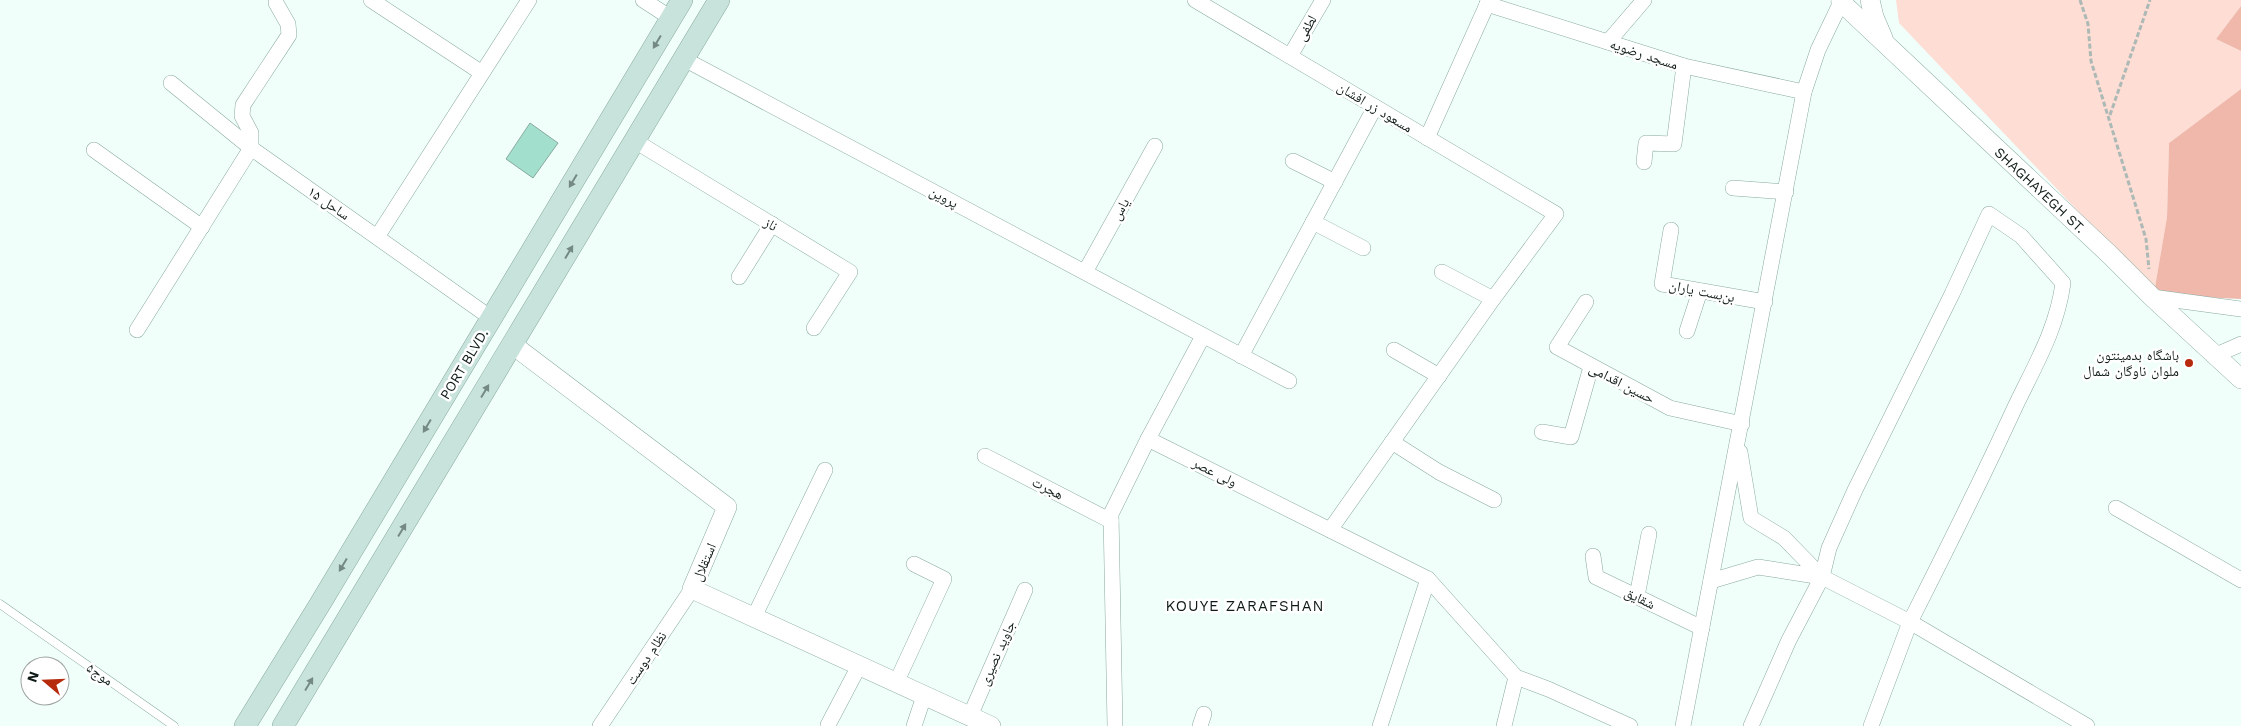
<svg xmlns="http://www.w3.org/2000/svg" width="2241" height="726" font-family="'Work Sans','Noto Naskh Arabic',sans-serif">
<rect width="100%" height="100%" fill="#f1fffa"/>
<path fill="#feddd5" d="M1896 0H2241V6L2216 39 2241 51V89L2169 143 2167 217 2155 287 2151 288 1899 23Z"/>
<g fill="#f0b8ab">
<path d="M2241 6V51L2216 39Z"/>
<path d="M2241 89V299L2160 295 2155 287 2167 217 2169 143Z"/>
</g>
<path fill="#a2dfcd" stroke="#88a99f" d="M530 123 558 143 533 178 506 159Z"/>
<g fill="none" stroke-linecap="round" stroke-linejoin="round">
<g stroke="#89aa9f" stroke-width="9">
<path id="service" d="M0 604 174 726"/>
</g>
<g stroke="#89aa9f" stroke-width="16">
<g id="minor">
<path d="M371 0 482 73"/>
<path d="M643 0 671 18"/>
<path d="M1195 0 1556 214 1493 299 1330 530 1148 439 1203 336"/>
<path d="M1487 4 1684 66 1804 92"/>
<path d="M1608 42 1644 0"/>
<path d="M1290 56 1323 0"/>
<path d="M684 59 1289 381"/>
<path d="M171 83 251 148 491 318"/>
<path d="M1427 138 1489 0"/>
<path d="M635 141 850 272 814 328"/>
<path d="M94 150 202 227"/>
<path d="M1293 161 1335 182"/>
<path d="M1644 162 1646 143 1674 144 1684 66"/>
<path d="M1733 188 1786 192"/>
<path d="M1313 222 1363 248"/>
<path d="M1671 230 1662 284 1765 302"/>
<path d="M377 237 529 0"/>
<path d="M1085 272 1155 146"/>
<path d="M1442 272 1493 299"/>
<path d="M739 277 772 224"/>
<path d="M2152 297 2241 309"/>
<path d="M1586 302 1557 347 1670 408 1742 424"/>
<path d="M137 330 251 148V133L242 116 243 105 289 35 288 24 276 3"/>
<path d="M1687 331 1700 291"/>
<path d="M1394 350 1439 376"/>
<path d="M2216 355 2241 344"/>
<path d="M1241 356 1375 107"/>
<path d="M1542 432 1571 437 1591 367"/>
<path d="M1392 442 1439 472 1494 500"/>
<path d="M985 456 1111 521"/>
<path d="M2116 508 2241 580"/>
<path d="M1330 530 1428 579 1516 677 1548 689 1630 726"/>
<path d="M1593 556 1596 577 1702 628"/>
<path d="M1711 581 1758 567 1822 577 1784 538 1751 518 1740 452"/>
<path d="M1637 596 1649 534"/>
<path d="M754 617 825 470"/>
<path d="M896 683 944 579 914 564"/>
<path d="M970 716 1025 590"/>
<path d="M828 725 859 666"/>
<path d="M600 726 692 589"/>
<path d="M914 726 924 696"/>
<path d="M1115 726 1111 514 1148 439"/>
<path d="M1200 726 1204 714"/>
<path d="M1380 726 1428 579"/>
<path d="M1504 726 1516 677"/>
<path d="M1683 726 1804 92 1818 50 1841 2 1839 0"/>
<path d="M1751 726 1789 640 1822 577 1829 548 1855 490 1952 294 1989 214 2021 236 2063 283C2057 329 2035 365 2015 407 1982 479 1946 551 1910 622L1822 577"/>
<path d="M1871 726 1910 622 2087 726"/>
</g>
</g>
<g stroke="#89aa9f" stroke-width="20">
<g id="tertiary">
<path d="M1842 0 1841 2 2110 255 2152 297 2241 379"/>
<path d="M1870 0 1874 17 1883 38"/>
<path d="M513 345 727 507 692 589 991 726"/>
</g>
</g>
<g stroke="#89aa9f" stroke-width="22">
<g id="secondary">
<path d="M245 726 320 604 682 0"/>
<path d="M283 726 719 0"/>
</g>
</g>
<g stroke="#acb9b5" stroke-width="3" stroke-dasharray="5 2.5" stroke-linecap="butt">
<path d="M2080 0 2088 24 2091 61 2146 239 2149 269"/>
<path d="M2110 115 2150 0"/>
</g>
<use href="#service" stroke="#fff" stroke-width="8"/>
<use href="#minor" stroke="#fff" stroke-width="15"/>
<use href="#tertiary" stroke="#fff" stroke-width="19"/>
<use href="#secondary" stroke="#c8e3dc" stroke-width="21"/>
</g>
<defs><path id="oneway-solid" d="M-6-.8H1V-3.2L6.5 0L1 3.2V.8H-6Z" transform="scale(1.25)"/></defs>
<g fill="#758984">
<use href="#oneway-solid" transform="translate(657 42) rotate(121)"/>
<use href="#oneway-solid" transform="translate(573 181) rotate(121)"/>
<use href="#oneway-solid" transform="translate(569 252) rotate(-59)"/>
<use href="#oneway-solid" transform="translate(485 391) rotate(-59)"/>
<use href="#oneway-solid" transform="translate(427 426) rotate(121)"/>
<use href="#oneway-solid" transform="translate(402 530) rotate(-59)"/>
<use href="#oneway-solid" transform="translate(343 565) rotate(121)"/>
<use href="#oneway-solid" transform="translate(309 684) rotate(-59)"/>
</g>
<circle fill="#b62a0d" stroke="#fff" stroke-width="2" cx="2189" cy="363" r="5"/>
<g text-anchor="middle" dominant-baseline="central" stroke-width="5" stroke-linejoin="round" paint-order="stroke">
<g font-size="14" fill="#0f1b18" stroke="#fff">
<text transform="translate(1306 28) rotate(-60)">لطفی</text>
<text transform="translate(1644 54) rotate(18)">مسجد رضویه</text>
<text transform="translate(1375 107) rotate(31)">مسعود زر افشان</text>
<text transform="translate(2040 190) rotate(43)">SHAGHAYEGH ST.</text>
<text transform="translate(944 197) rotate(28)">پروین</text>
<text transform="translate(329 203) rotate(35)">ساحل ۱۵</text>
<text transform="translate(1120 209) rotate(-61)">یاس</text>
<text transform="translate(771 224) rotate(31)">ناز</text>
<text transform="translate(1702 291) rotate(11)">بن‌بست یاران</text>
<text transform="translate(464 364) rotate(-59)">PORT BLVD.</text>
<text transform="translate(1622 383) rotate(27)">حسین اقدامی</text>
<text transform="translate(1215 472) rotate(27)">ولی عصر</text>
<text transform="translate(1048 488) rotate(27)">هجرت</text>
<text transform="translate(704 562) rotate(-67)">استقلال</text>
<text transform="translate(1640 598) rotate(26)">شقایق</text>
<text transform="translate(997 653) rotate(-66)">جاوید نصیری</text>
<text transform="translate(646 658) rotate(-56)">نظام دوست</text>
<text transform="translate(100 674) rotate(35)">موج۵</text>
</g>
<g font-size="14" fill="#0f1b18" stroke="#fff" text-anchor="end">
<text x="2179" y="355">باشگاه بدمینتون<tspan x="2179" dy="16">ملوان ناوگان شمال</tspan></text>
</g>
<g font-size="15" letter-spacing="1" fill="#0f1b18" stroke="#fff">
<text x="1245" y="606">KOUYE ZARAFSHAN</text>
</g>
</g>
<g transform="translate(45 681) rotate(289)"><circle r="24" fill="#ffffff" stroke="#9fa4a3"/>
<path d="M0-4L9 19L0 12L-9 19Z" fill="#b62a0d"/>
<text y="-8" font-size="14" font-weight="bold" text-anchor="middle" fill="#0f1b18">N</text>
</g>
</svg>
